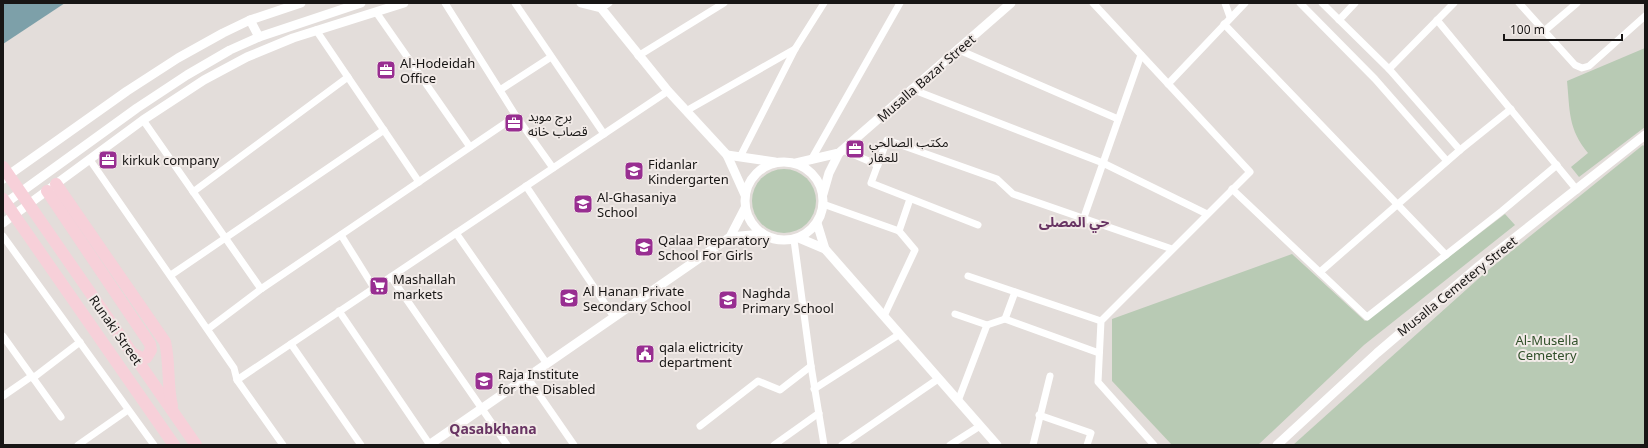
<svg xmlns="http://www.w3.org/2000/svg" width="1648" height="448" font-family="'Noto Sans','Noto Sans Arabic',sans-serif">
<rect width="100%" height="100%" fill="#e3ddda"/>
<g fill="#b8cab4">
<path d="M1645 48V127L1579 177 1571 167 1588 153C1568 129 1570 111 1567 81Z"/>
<path d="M1643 145 1645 147V445H1293L1487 271Z"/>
<circle cx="784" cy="201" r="32"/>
<path d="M1505 214 1515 225 1364 345 1258 445H1172L1112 381V319L1292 254 1365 321Z"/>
</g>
<path fill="#7da0a9" d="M3 3H65L3 44Z"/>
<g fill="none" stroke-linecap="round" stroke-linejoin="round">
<g stroke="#fff" stroke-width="7">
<path d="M445 3 516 116 553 168"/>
<path d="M515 3 604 134"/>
<path d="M1093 3 1250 172 1101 321 1098 382 1154 445"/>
<path d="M1225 3 1230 17"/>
<path d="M1300 3 1375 79 1447 161"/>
<path d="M1322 3 1389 69 1460 150"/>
<path d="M1519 3 1575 65 1582 68 1589 66 1645 16"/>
<path d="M601 8 609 3"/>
<path d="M376 12 470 147"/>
<path d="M1339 20 1355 3"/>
<path d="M1437 20 1577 190"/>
<path d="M1224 24 1446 255"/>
<path d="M316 30 419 182"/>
<path d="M1543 32 1577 3"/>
<path d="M959 50 1118 119"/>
<path d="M638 56 724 3"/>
<path d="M1389 69 1454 3"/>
<path d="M1168 84 1245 3"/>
<path d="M500 90 551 57"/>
<path d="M914 90 1103 163 1207 214"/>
<path d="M686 111 795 49"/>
<path d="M143 120 261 289"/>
<path d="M843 150 878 165"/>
<path d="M740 157 795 49 824 3"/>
<path d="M90 160 234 368 237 380 283 445"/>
<path d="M811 160 900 3"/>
<path d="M526 186 614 317"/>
<path d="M1232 189 1367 317 1502 211 1557 165"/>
<path d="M193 192 348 77"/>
<path d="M823 204 899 231 915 250 884 316"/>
<path d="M1084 217 1141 55"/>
<path d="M978 225 871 183 887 140 997 179 1013 194 1172 249"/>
<path d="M899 231 910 199"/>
<path d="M456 233 547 364"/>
<path d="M341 235 374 288"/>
<path d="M3 236 154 445"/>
<path d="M794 240 811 366 824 445"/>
<path d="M1320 272 1460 150 1511 109"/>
<path d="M171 275 384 130"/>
<path d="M968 276 1101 321"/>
<path d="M391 277 507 445"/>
<path d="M339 311 430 445"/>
<path d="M955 314 987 325 1005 319 1099 353"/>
<path d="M1005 319 1015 292"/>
<path d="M208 329 261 289 516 116"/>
<path d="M3 336 61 417"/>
<path d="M291 344 361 445"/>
<path d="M527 377 574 445"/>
<path d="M33 378 80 342"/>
<path d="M237 380 668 91"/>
<path d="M814 389 900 334"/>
<path d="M3 396 32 376"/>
<path d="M958 401 987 325"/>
<path d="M1039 415 1091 433 1087 445"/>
<path d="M700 426 758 381 780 390 811 366"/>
<path d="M78 445 128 410"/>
<path d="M774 445 819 413"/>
<path d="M842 445 938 379"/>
<path d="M950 445 980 426"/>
<path d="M1033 445 1050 376"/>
</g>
<g stroke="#fff" stroke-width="9">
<path d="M581 3 601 8 668 91 727 155 745 195"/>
<path d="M250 20 259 37"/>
<path d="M727 155 775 162"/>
<circle cx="784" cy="201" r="39"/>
<path d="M796 163 839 153 1011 3"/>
<path d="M3 179 127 91 178 58 223 33 250 20 301 3"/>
<path d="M823 194 829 173 839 153"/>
<path d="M3 205 137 108 187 75 230 50 259 37 361 3"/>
<path d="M3 223 143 120 204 80 247 57 293 38 404 3"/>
<path d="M817 223 825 249"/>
<path d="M730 237 762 234"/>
<path d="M799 238 825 249 997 445"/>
<path d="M429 445 730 237 745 208"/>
<path d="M1277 445 1377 353 1479 266 1645 135"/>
</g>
<g stroke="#f7d0d9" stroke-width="12">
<path d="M3 167 196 445"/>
<path d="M56 184 165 342C170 363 167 385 172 406"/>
<path d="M47 191 150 344 151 350 146 358H142L132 353"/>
<path d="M3 199 174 445"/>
</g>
</g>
<defs>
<g id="office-square" transform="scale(1)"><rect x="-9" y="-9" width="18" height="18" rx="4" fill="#982e91" stroke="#f1eae7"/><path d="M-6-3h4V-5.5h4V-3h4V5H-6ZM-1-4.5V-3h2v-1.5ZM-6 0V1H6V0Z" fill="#fff"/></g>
<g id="school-square" transform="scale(1)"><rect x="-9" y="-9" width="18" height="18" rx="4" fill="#982e91" stroke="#f1eae7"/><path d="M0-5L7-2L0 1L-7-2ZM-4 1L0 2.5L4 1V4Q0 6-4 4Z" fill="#fff"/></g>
<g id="supermarket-square" transform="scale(1)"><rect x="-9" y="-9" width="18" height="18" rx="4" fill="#982e91" stroke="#f1eae7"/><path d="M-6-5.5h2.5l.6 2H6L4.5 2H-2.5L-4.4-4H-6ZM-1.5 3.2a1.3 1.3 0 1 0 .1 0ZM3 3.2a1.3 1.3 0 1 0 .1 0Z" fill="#fff"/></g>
<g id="civic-square" transform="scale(1)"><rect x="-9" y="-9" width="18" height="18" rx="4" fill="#982e91" stroke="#f1eae7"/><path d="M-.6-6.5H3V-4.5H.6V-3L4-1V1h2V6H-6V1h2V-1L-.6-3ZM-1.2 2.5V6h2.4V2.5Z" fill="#fff"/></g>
</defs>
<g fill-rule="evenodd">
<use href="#office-square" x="386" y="70"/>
<use href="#office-square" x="514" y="123"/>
<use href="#office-square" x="855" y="149"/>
<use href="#office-square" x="108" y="160"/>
<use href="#school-square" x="634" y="171"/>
<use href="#school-square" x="583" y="204"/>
<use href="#school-square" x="644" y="247"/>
<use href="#supermarket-square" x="379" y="286"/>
<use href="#school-square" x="569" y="298"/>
<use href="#school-square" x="728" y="300"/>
<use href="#civic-square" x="645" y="354"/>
<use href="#school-square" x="484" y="381"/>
</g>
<g text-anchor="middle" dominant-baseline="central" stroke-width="4" stroke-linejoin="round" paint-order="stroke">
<g font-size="13" fill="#181615" stroke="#f1eae7" text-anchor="start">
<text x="400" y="63">Al-Hodeidah<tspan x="400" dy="15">Office</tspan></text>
<text x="528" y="116">برج مويد<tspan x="528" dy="15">قصاب خانه</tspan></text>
<text x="869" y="142">مكتب الصالحي<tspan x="869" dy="15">للعقار</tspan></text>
<text x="122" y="160">kirkuk company</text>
<text x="648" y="164">Fidanlar<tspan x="648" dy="15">Kindergarten</tspan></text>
<text x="597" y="197">Al-Ghasaniya<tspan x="597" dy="15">School</tspan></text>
<text x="658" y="240">Qalaa Preparatory<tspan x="658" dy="15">School For Girls</tspan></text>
<text x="393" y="279">Mashallah<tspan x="393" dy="15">markets</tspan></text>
<text x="583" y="291">Al Hanan Private<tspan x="583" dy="15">Secondary School</tspan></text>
<text x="742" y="293">Naghda<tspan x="742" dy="15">Primary School</tspan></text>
<text x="659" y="347">qala elictricity<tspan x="659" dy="15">department</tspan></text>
<text x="498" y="374">Raja Institute<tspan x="498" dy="15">for the Disabled</tspan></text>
</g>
<g font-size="13" fill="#181615" stroke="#f1eae7">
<text transform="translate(926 78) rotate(-41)">Musalla Bazar Street</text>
<text transform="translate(1457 286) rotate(-39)">Musalla Cemetery Street</text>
<text transform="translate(116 330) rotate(55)">Runaki Street</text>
</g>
<g font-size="13" fill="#31502a" stroke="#f1eae7">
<text x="1547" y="340">Al-Musella<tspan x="1547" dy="15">Cemetery</tspan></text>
</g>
<g font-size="14" font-weight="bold" fill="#683463" stroke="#f1eae7">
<text x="1074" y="221">حي المصلى</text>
<text x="493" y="428">Qasabkhana</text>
</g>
</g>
<rect width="1648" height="448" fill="none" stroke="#181615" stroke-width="8"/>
<path d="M1504 34v6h118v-6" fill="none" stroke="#181615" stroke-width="2"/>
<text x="1510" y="34" font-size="12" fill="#181615" stroke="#f1eae7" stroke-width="3" paint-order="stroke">100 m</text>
</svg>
